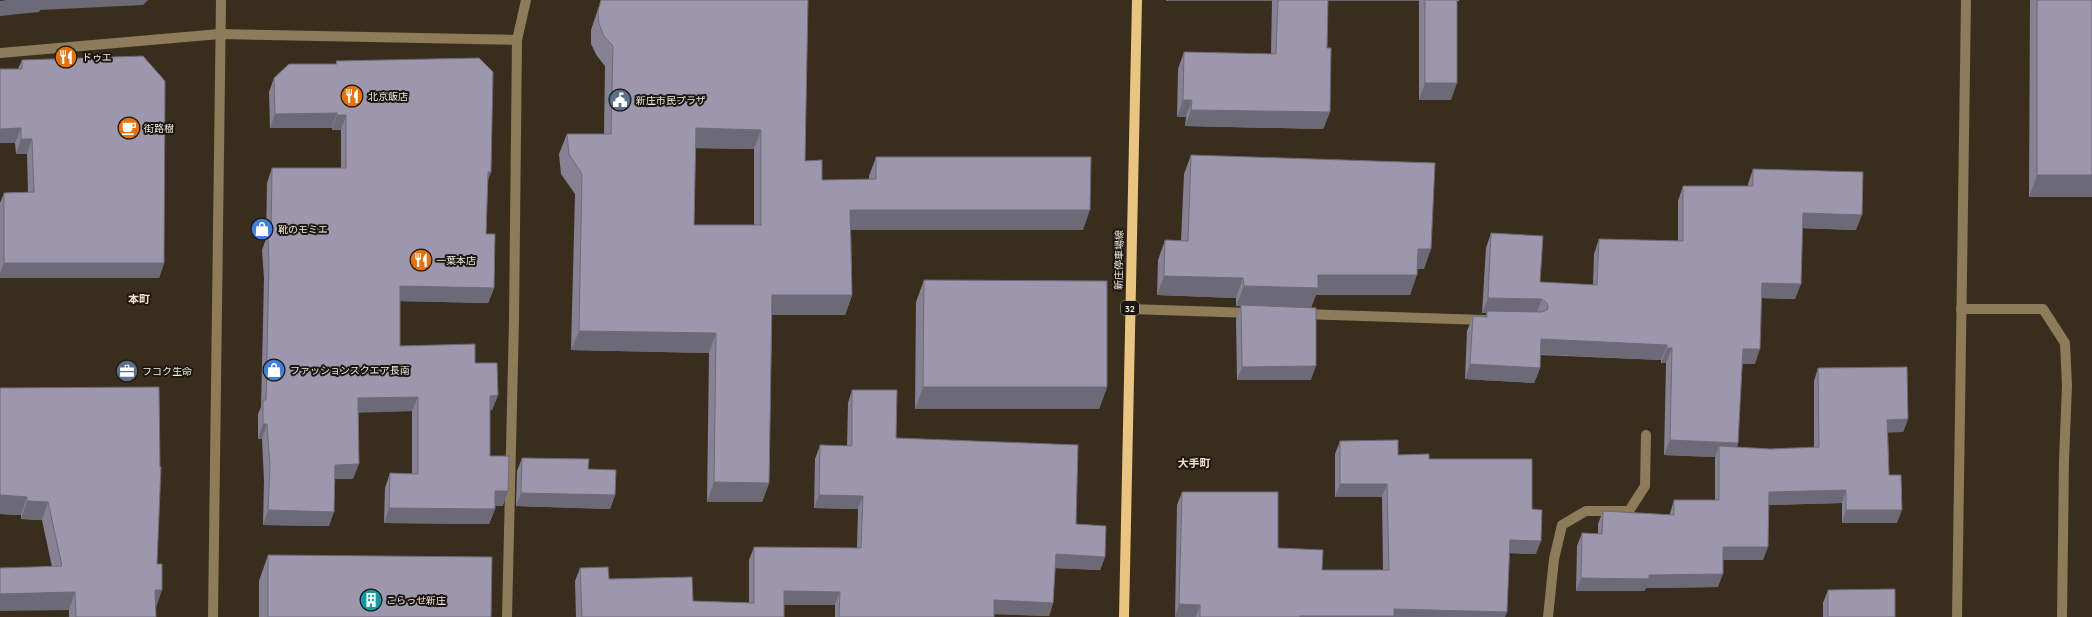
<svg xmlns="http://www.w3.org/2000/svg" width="2092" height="617" font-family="Quicksand,'Noto Sans JP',sans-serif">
<rect width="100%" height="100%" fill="#392e1d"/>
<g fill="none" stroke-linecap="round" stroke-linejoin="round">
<g stroke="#8d7b5a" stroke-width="10">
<path d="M0 53 220 34 517 40"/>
<path d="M1130 309 1252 313"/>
<path d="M1961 309H2043L2065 343 2067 386 2064 460 2062 617"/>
<path d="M1302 314 1484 320"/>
<path d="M213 617 221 0"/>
<path d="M507 617 514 320 517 40 526 0"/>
<path d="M1548 617 1554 559 1562 525 1586 511H1629L1645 486 1646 435"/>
<path d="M1957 617 1966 0"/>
</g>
<path stroke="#eac580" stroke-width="10" d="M1124 617 1137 0"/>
</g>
<g fill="#868294" fill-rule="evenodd">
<path d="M601 0 805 161 822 180H869V176L876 157 1083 230H851L852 295 845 315H772L769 483 762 502H707L709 353 571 350 575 194 561 174 559 154 567 134H604L605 66 597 56 591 44V30ZM695 148 754 149V225H694Z"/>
<path d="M1166 0H1459V1H1457L1451 100H1419V1H1328L1327 48 1330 112 1323 129 1185 126 1186 117H1177L1178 69 1184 52 1271 54 1272 1H1166Z"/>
<path d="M2030 0H2092V197H2029Z"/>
<path d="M22 60 164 263 159 278H0V203L4 193 28 192 27 154H16L15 143H0V69H18Z"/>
<path d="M336 61 488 179 486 234 494 288 488 303 400 301V346L475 363 498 395 492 410H490V456L503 506H495V509L489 524 384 523 385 488 390 473 412 474V411L358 412 353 479H335L329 526 263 525 264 481 262 439H258V414L261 407 264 279 262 250 266 239 267 183 272 168H341V130H332V128H270L269 92 274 78 336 64Z"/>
<path d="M1191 155 1424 269H1417L1410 295H1316L1311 307V380H1237L1236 319 1241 306H1236V298L1157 295 1158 260 1165 240 1181 241 1184 174Z"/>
<path d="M1753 169 1856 230 1802 228 1795 299 1761 298 1755 364H1742L1738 443 1737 447 1770 449 1814 448V381L1818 368 1908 419 1903 432H1888L1889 475 1897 523H1842V503L1768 505 1763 560H1723L1718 587 1646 588 1644 591H1576L1577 546 1582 533 1598 534V524L1603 511 1670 515V513L1674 500H1715V457L1664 455 1666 363H1661V360L1540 355V368L1534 383 1465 379 1467 331 1473 316H1485L1487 313H1482L1486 248 1491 233 1540 282 1593 285 1594 254 1599 239 1678 241V201L1683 186H1748V184Z"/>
<path d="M924 280 1107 387 1099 409H915L916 302Z"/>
<path d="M0 388 156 608V617H69V610L52 567 42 520 21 519V515L0 514Z"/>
<path d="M852 390 896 438 1076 524 1105 557 1100 570 1055 568 1053 603 1049 616 994 614V617H835V605H784V617H576L575 581 580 568 609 579 693 601 749 603V560L754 547 857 548 858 509 814 508 815 459 820 445 847 446 848 403Z"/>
<path d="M1340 441 1398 455 1429 459 1532 509 1536 554 1509 553 1505 617H1175L1177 505 1182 492 1278 548 1322 570H1383L1382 497H1335V454Z"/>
<path d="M522 458 588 469 615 495 610 509 516 506 517 471Z"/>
<path d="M268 555 491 617H259V581Z"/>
<path d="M1828 590 1895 617H1823V603Z"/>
</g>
<g fill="#6d6a78">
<path d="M7 0H148L143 5 40 10 39 12 0 16V1Z"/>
<path d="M1166 0H1273L1272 1H1166Z"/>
<rect x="1322" y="0" width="97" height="1"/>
<path d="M1425 83H1457L1451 100H1419Z"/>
<path d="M1183 100H1192L1186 117H1177Z"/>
<path d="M1191 110 1330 112 1323 129 1185 126Z"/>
<path d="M337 113 332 128H270L275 114Z"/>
<path d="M337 115H346L341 130H332Z"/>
<path d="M21 128 15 143H0V129Z"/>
<path d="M696 128 761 130 754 149 689 148Z"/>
<path d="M21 139H32L27 154H16Z"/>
<path d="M488 172H491L486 187Z"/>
<path d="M2037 175H2092V197H2029Z"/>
<path d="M850 210H1090L1083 230H843Z"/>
<path d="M1803 213 1862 215 1856 230 1797 228Z"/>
<path d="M1418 249H1431L1424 269H1410Z"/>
<path d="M4 263H164L159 278H0V273Z"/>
<path d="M1318 275H1417L1410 295H1316L1311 308 1236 306 1244 286Z"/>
<path d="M1164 276 1243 278 1236 298 1157 295Z"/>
<path d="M1762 283 1801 284 1795 299 1756 298Z"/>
<path d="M400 286 494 288 488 303 395 301Z"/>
<path d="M772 295H852L845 315H765Z"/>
<path d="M1488 298 1542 299 1536 314 1487 311V313H1482Z"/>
<path d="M579 331 716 333 709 353 571 350Z"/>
<path d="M1541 339 1667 345 1661 360 1536 354Z"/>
<path d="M1667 348H1672L1666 363H1661Z"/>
<path d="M1743 349H1760L1755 364H1738Z"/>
<path d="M1470 364 1540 368 1534 383 1465 379Z"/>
<path d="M1316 366 1311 380H1237L1242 367Z"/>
<path d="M923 387H1107L1099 409H915Z"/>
<path d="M498 395 492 410H484L490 396Z"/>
<path d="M418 397 412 411 352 413 358 398Z"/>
<path d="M1908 419 1903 432 1882 433 1887 420Z"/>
<path d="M263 424H267L262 439H258Z"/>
<path d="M1670 440 1738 443 1733 458 1719 446 1715 457 1664 455Z"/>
<path d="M359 464 353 479H330L335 465Z"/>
<path d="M714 482 769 483 762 502H707Z"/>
<path d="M1340 484H1387L1382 497H1335Z"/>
<path d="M1846 490 1842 503 1764 505 1769 492Z"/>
<path d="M495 491H508L503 506H490Z"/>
<path d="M521 493 615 495 610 509 516 506Z"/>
<path d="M0 495 27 497 21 515 0 514Z"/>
<path d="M819 495 863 496 858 509 814 508Z"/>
<path d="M27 501 48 502 42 520 21 519Z"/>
<path d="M389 508 495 509 489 524 384 523Z"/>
<path d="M268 510 334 512 329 526 263 525Z"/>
<path d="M1846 510H1902L1897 523H1842Z"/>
<path d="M1510 540 1541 541 1536 554 1505 553Z"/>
<path d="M1723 547H1768L1763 560H1718Z"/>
<path d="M1056 554 1105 557 1100 570 1051 568Z"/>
<path d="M1723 574 1718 587 1646 588 1644 591H1576L1581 578 1649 575Z"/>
<path d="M155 590H162L156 608Z"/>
<path d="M784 591 840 592 835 605H779Z"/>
<path d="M75 592 69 610 0 611V594Z"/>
<path d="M994 600 1053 603 1049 616 989 614Z"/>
<path d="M1179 604 1200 605 1196 617H1175Z"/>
<path d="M1394 609 1507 612 1505 617H1300V616Z"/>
</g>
<g fill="#9c97ac" stroke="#6d6a78" fill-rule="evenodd">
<path d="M601 0H808L805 161 822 160V180L876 179V157H1091L1090 210H850L852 295H772L769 483 714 482 716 333 579 331 582 174 569 154 567 134H611L613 46 604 36 599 24 598 11ZM696 128 761 130V225H694Z"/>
<path d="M1278 0H1328L1327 48H1331L1330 112 1191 110 1192 100H1183L1184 52 1276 54Z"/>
<rect x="1425" y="0" width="32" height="83"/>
<rect x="2037" y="0" width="55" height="175"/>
<path d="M143 56 165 81 164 263H4V193L34 192 32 139H21V128L0 129V69H22V60Z"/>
<path d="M479 58 493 72 491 172H488L486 234H495L494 288 400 286V346L475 344V363H497L498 395 490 396V456H509L508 491H495V509L389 508 390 473 418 474V397L358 398 359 464 335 465 334 512 268 510 270 466 267 424H263V400H266L269 264 268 235H271L272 168H346V115H337V113L275 114 274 78 289 64H337L336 61Z"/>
<path d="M1191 155 1435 163 1431 249H1418L1417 275H1318V288L1244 286 1243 278 1164 276 1165 240 1188 241Z"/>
<path d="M1753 169 1863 172 1862 215 1803 213 1801 284 1762 283 1760 349H1743L1738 443 1670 440 1672 348H1667V345L1541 339 1540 368 1470 364 1473 316 1487 317V311L1542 312 1547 310 1548 307 1547 303 1542 299 1488 298 1491 233 1543 236 1540 282 1597 285 1599 239 1683 241V186H1753Z"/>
<path d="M924 280 1107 281V387H923Z"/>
<path d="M1241 305 1316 308V366L1242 367Z"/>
<path d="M1907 367 1908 419 1887 420 1889 475H1901L1902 510H1846V490L1769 492 1768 547H1723V574L1649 575V579L1581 578 1582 533 1602 534 1603 511 1674 515V500H1719V446L1770 449 1819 447 1818 368Z"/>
<path d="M159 387 160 467H161L157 564H162V590H155L156 617H76L75 592 0 594V568L62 566 48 502 27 501V497L0 495V388Z"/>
<path d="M852 390H897L896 438 1078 445 1076 524 1106 526 1105 557 1056 554 1053 603 994 600V617H839L840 592 784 591V617H582L580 568 608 567 609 579 692 577 693 601 754 603V547L861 548 863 496 819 495 820 445 852 446Z"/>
<path d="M1398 440V455L1429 454V459H1532V509L1542 510 1541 541 1510 540 1507 612 1394 609V616H1300V617H1200V605L1179 604 1182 492H1278V548L1323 550 1322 570H1389L1387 484H1340V441Z"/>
<path d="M522 458 589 459 588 469 616 470 615 495 521 493Z"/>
<path d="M268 555 492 557 491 617H268Z"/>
<path d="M1895 589V617H1828V590Z"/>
</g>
<defs>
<g id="restaurant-disc" transform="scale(1.15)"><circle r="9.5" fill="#e8710a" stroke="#1c1710"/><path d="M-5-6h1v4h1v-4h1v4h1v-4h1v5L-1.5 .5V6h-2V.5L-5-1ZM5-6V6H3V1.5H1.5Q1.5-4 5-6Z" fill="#fff"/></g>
<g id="civic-disc" transform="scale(1.15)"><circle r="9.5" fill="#5c6f8a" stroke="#1c1710"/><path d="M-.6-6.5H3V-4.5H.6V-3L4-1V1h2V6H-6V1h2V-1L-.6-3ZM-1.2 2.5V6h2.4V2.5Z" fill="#fff"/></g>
<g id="cafe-disc" transform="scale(1.15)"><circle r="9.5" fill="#e8710a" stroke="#1c1710"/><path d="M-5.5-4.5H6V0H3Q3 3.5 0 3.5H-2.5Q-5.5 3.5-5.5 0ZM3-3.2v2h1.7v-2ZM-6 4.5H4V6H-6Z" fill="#fff"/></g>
<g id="shop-disc" transform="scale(1.15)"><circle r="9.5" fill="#3f7fe0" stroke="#1c1710"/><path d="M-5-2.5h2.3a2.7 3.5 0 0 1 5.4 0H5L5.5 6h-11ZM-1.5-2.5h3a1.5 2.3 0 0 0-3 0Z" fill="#fff"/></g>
<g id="office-disc" transform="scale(1.15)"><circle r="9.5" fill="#5c6f8a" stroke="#1c1710"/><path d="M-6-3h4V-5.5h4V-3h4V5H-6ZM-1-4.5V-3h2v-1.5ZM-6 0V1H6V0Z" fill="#fff"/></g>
<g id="building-disc" transform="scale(1.15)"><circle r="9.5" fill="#0f9aa8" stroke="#1c1710"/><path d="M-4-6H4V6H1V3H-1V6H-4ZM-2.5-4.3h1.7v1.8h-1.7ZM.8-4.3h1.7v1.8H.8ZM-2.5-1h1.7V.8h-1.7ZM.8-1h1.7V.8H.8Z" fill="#fff"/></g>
</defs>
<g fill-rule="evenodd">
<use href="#restaurant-disc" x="66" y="57"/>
<use href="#restaurant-disc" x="352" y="96"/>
<use href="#civic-disc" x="620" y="100"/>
<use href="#cafe-disc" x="129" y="128"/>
<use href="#shop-disc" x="262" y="229"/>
<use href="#restaurant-disc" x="421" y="260"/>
<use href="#shop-disc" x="274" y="370"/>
<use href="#office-disc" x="127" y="371"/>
<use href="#building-disc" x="371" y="600"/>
</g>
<g text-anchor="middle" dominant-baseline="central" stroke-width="4" stroke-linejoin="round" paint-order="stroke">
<rect fill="#1c1710" stroke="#b1aba1" stroke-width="1" x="1121" y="301" width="18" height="14" rx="3"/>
<g font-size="9" font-weight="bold" fill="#f1eadf">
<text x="1130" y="308">32</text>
</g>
<g font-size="10" fill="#f1eadf" stroke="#1c1710" text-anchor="start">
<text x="82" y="57">ドゥエ</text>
<text x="368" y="96">北京飯店</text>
<text x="636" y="100">新庄市民プラザ</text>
<text x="144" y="128">街路樹</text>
<text x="278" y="229">靴のモミエ</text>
<text x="436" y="260">一葉本店</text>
<text x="290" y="370">ファッションスクエア長南</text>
<text x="142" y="371">フコク生命</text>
<text x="386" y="600">こらっせ新庄</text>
</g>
<g font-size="10" fill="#f1eadf" stroke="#1c1710">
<text transform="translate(1119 260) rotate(-89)">新庄停車場線</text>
</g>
<g font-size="11" font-weight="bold" fill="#efe2cc" stroke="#1c1710">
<text x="139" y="299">本町</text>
<text x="1194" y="463">大手町</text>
</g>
</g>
</svg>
